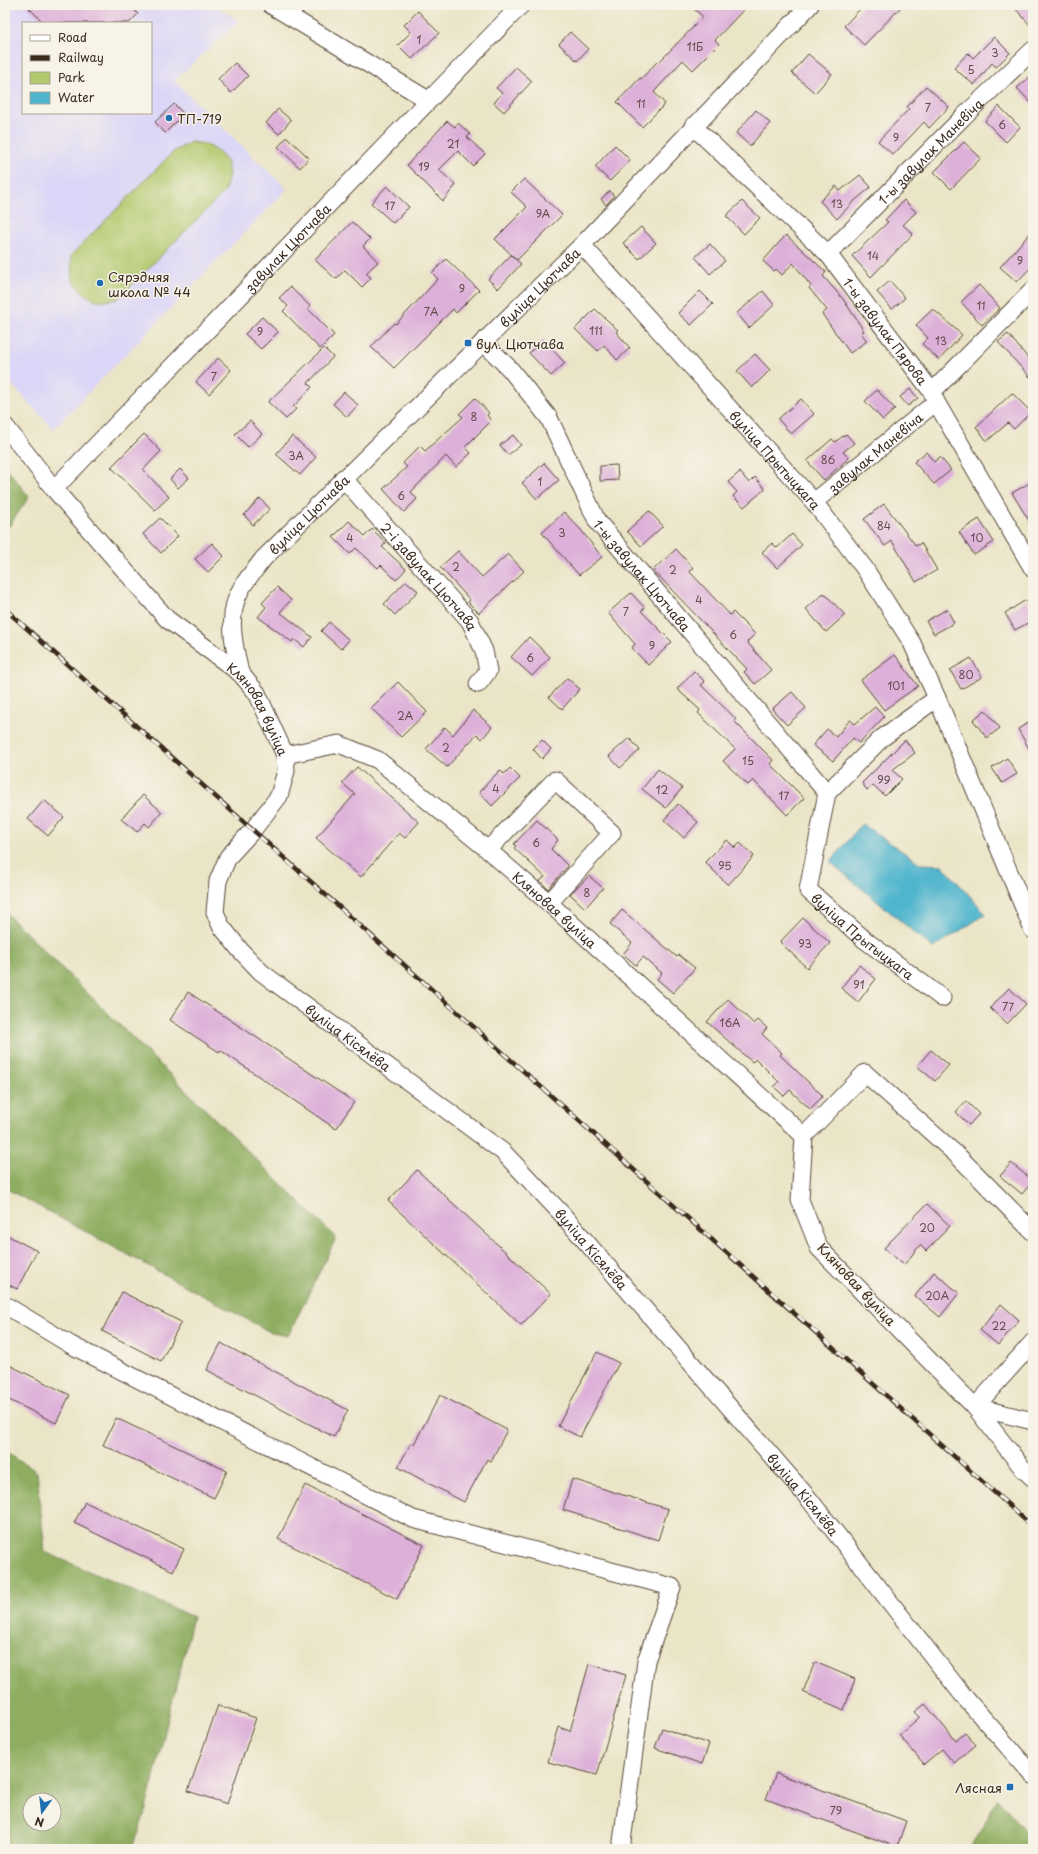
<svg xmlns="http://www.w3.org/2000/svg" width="1038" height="1854" font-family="'Playpen Sans',sans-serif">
<rect width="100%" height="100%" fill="#f7f3e8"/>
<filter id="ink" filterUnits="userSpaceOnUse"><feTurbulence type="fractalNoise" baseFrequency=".025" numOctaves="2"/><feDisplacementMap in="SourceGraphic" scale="8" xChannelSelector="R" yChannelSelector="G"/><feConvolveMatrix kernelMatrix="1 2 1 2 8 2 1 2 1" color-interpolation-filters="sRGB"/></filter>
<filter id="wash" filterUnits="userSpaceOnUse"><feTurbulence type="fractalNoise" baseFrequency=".012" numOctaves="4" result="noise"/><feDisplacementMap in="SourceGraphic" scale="16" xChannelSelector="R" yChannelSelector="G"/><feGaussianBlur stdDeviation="0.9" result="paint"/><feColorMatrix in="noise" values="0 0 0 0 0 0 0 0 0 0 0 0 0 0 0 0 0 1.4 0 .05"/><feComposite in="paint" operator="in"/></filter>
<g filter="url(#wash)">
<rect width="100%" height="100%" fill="#ebe5c8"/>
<path fill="#dbd6f7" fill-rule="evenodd" d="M5 5H214L239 21 174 81 287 189 53 429 5 377ZM23 23H151V113H23Z"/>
<path fill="#b3c96e" stroke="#777a46" d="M191 142 206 144 219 152 227 162 229 174 225 191 118 299C93 304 88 298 72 281L71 255 174 151Z"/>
<g fill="#8ead61" stroke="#646c40" fill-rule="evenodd">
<path d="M5 466 29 497 5 532Z"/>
<path d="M5 912 336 1238 288 1336 272 1333 5 1188Z"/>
<path d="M5 1450 37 1472 45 1552 193 1617 146 1809 133 1849H5ZM30 1800H54V1824H30Z"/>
<path d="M997 1799 1033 1840V1849H971Z"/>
</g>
<path fill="#4fb5cd" stroke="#457076" d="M862 824 921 864 942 865 986 914 933 948 830 862Z"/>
<g id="blocks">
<g fill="#ddb0d9">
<path d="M26 5H129L138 14 129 23H44Z"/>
<path d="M690 5H748L715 40 719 44 693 70 683 60 654 92 665 104 642 127 617 102 640 78 641 79 657 62 658 63 703 17Z"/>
<path d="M864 5H903L864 45 844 26Z"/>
<path d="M1012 5H1033V28Z"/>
<path d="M418 11 439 33 412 59 398 45 411 32 404 25Z"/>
<path d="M570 32 588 49 577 61 559 44Z"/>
<path d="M994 37 1010 53 996 67 992 63 974 85 954 68 968 53 973 58Z"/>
<path d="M808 54 832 74 815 93 792 73Z"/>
<path d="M235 63 248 76 231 93 218 79Z"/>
<path d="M516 67 532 81 504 112 494 103 502 93 496 88Z"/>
<path d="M1033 74V105L1017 88Z"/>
<path d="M926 86 949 107 929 128 924 122 893 155 878 141 909 109 907 107Z"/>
<path d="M174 104 184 114 165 133 155 122Z"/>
<path d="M999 106 1020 127 1006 142 985 121Z"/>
<path d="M278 109 291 120 279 134 266 123Z"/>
<path d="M756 110 770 123 750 146 736 133Z"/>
<path d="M447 121 455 127 458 123 470 134 467 137 485 154 473 166 458 151 439 170 456 185 443 201 407 165Z"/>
<path d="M287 137 309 158 300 168 278 147Z"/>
<path d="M964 142 981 158 951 189 934 172Z"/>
<path d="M615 145 630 160 610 181 595 167Z"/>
<path d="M860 175 871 187 852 203 837 219 820 201 836 186 840 191Z"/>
<path d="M524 179 562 215 517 260 495 239 527 207 511 192Z"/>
<path d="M387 186 409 207 393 223 371 203Z"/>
<path d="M610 191 614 196 606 205 601 199Z"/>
<path d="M904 200 916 212 903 225 913 234 871 277 852 256 888 222 885 220Z"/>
<path d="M742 201 760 218 744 234 726 216Z"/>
<path d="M352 222 370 239 363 246 378 262 366 273 371 278 362 287 345 270 336 279 315 260Z"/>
<path d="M641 227 656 243 639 259 623 243Z"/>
<path d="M1033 230V265L1017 282 1000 267Z"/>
<path d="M786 235 826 272 823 276 843 299 864 331 861 333 867 341 850 353 822 314 827 310 809 288 811 286 793 263 782 275 776 269 774 271 763 261Z"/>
<path d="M710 244 725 261 710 274 695 257Z"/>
<path d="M511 255 521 264 498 289 488 279Z"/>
<path d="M446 259 479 290 456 313 453 309 394 368 371 347 394 323 396 324 438 279 432 273Z"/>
<path d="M890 281 905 298 892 309 877 292Z"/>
<path d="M979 285 1000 308 982 325 961 302Z"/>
<path d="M290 287 310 306 308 309 334 335 320 349 283 311 288 306 279 298Z"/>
<path d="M700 291 713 304 691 325 678 313Z"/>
<path d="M763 291 774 305 749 328 737 313Z"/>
<path d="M595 309 618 330 616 332 630 348 617 360 604 345 598 351 575 329Z"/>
<path d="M933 309 962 335 939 360 922 344 928 338 916 325Z"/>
<path d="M262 317 278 332 261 349 245 334Z"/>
<path d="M1008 334 1033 364V376L1031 378 998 342Z"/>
<path d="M543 340 565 363 551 376 529 353Z"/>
<path d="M324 348 333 357 308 383 312 387 293 407 296 409 286 419 268 402Z"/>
<path d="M755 354 770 370 752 388 737 371Z"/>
<path d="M218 358 231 370 209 394 196 382Z"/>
<path d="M910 389 918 398 908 406 900 397Z"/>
<path d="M877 390 895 409 883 420 865 401Z"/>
<path d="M344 392 358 405 347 417 333 404Z"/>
<path d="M1012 393 1031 412 1014 429 1008 423 987 441 976 427Z"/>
<path d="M475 398 489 413 487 415 491 421 465 447 471 453 456 467 446 456 411 492 417 499 404 512 383 489 407 467 403 463 420 446 425 451 463 417 459 414Z"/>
<path d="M801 399 814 414 791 434 778 419Z"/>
<path d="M250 421 262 434 248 447 235 434Z"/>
<path d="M144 434 161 451 143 470 169 497 155 510 111 467Z"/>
<path d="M846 434 854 443 843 452 849 458 824 480 807 461 832 439 835 442Z"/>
<path d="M513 435 521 445 508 455 500 445Z"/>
<path d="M292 436 316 457 300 475 276 454Z"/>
<path d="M926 452 934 462 940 457 951 470 934 484 914 462Z"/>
<path d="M544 463 559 480 537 499 522 483Z"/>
<path d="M617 465 618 480 600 481V466Z"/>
<path d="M180 469 189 478 178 488 170 479Z"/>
<path d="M740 472 749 483 755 477 765 489 744 507 733 496 737 492 728 482Z"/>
<path d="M1033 481V527L1012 493Z"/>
<path d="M260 498 270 509 253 525 244 515Z"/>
<path d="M884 504 916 546 921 543 937 570 916 582 892 541 885 546 864 519Z"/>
<path d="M649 511 663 526 641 546 627 531Z"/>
<path d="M564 512 581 530 602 557 579 575 542 533Z"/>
<path d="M160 518 178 536 161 553 143 534Z"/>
<path d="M979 519 994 542 974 555 959 532Z"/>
<path d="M349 521 365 536 372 529 386 543 382 547 406 569 396 580 381 565 378 568 356 548 350 554 333 537Z"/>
<path d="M792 534 802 545 777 568 762 552 772 543 777 548Z"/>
<path d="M212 543 224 556 208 572 195 559Z"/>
<path d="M676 549 693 568 689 571 730 615 733 612 755 634 747 642 771 670 755 684 744 672 747 669 653 570Z"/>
<path d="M458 551 482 577 508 554 524 571 479 613 468 602 470 600 440 567Z"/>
<path d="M406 581 418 591 395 615 384 604Z"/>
<path d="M277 587 291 600 280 612 312 637 304 647 294 639 292 642 258 617 266 607 262 603Z"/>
<path d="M631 593 645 608 641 611 672 642 648 665 632 648 635 644 608 613Z"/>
<path d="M824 593 845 615 826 632 806 609Z"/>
<path d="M1026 600 1033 612V620L1015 630 1005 613Z"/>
<path d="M947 609 954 623 934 634 926 621Z"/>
<path d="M329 622 349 640 341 649 321 631Z"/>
<path d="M529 637 550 657 532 676 511 657Z"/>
<path d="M895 655 918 686 884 710 861 680Z"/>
<path d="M971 658 982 677 961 689 950 670Z"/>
<path d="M694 671 705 682 701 685 736 719 734 721 773 760 770 764 804 798 787 815 753 780 748 785 723 761 735 749 698 713 700 710 677 689Z"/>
<path d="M567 678 580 689 562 709 549 697Z"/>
<path d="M398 682 427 712 401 737 371 708Z"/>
<path d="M792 692 806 708 787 725 772 709Z"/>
<path d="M875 707 884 717 859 743 853 738 833 761 813 745 827 729 836 737 850 720 855 724Z"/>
<path d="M473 710 492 727 482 739 477 734 447 767 426 749 445 727 453 735Z"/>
<path d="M985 710 1000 728 987 738 973 720Z"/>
<path d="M1033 720V756L1018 729Z"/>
<path d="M629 738 640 750 620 768 609 756Z"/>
<path d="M542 740 551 749 542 759 533 749Z"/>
<path d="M905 740 915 753 892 770 902 779 885 796 873 785 867 790 862 783Z"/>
<path d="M1007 758 1017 774 1002 783 992 768Z"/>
<path d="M357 767 419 822 405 838 399 833 361 877 316 838 355 794 342 783Z"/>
<path d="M510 768 520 778 492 806 479 792 500 770 504 774Z"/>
<path d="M658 769 682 788 666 808 642 789Z"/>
<path d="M143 795 162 812 149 827 145 823 137 832 121 819Z"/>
<path d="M44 800 64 817 48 836 28 819Z"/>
<path d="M678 804 698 822 684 838 664 820Z"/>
<path d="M537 820 558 840 551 849 568 866 548 889 540 881 545 877 514 848 516 846 514 844Z"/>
<path d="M727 840 735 848 740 843 754 856 728 885 705 862Z"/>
<path d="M589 876 603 888 585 908 570 894Z"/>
<path d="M622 910 677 957 679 955 695 968 673 993 657 979 662 973 643 957 636 965 623 954 632 943 610 924Z"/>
<path d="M803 918 830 943 807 968 780 942Z"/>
<path d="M859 965 876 979 858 1002 841 988Z"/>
<path d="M1009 988 1026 1004 1007 1024 990 1008Z"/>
<path d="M188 992 354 1102 336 1129 220 1050 219 1052 170 1020Z"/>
<path d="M728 999 754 1024 758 1020 767 1028 762 1034 782 1053 780 1055 823 1096 810 1109 790 1090 784 1096 774 1087 779 1082 756 1059 752 1062 707 1022Z"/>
<path d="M931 1050 949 1065 935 1081 917 1066Z"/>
<path d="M966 1101 979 1114 969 1125 956 1112Z"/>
<path d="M1011 1163 1033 1181 1022 1194 1000 1176Z"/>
<path d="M417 1170 551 1294 521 1325 388 1201Z"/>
<path d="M927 1204 950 1226 926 1251 920 1245 904 1265 884 1248Z"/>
<path d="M5 1234 37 1251 17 1289 5 1283Z"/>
<path d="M934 1272 959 1293 940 1317 915 1296Z"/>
<path d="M122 1292 181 1322 161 1361 102 1331Z"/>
<path d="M1001 1304 1019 1320 998 1345 980 1330Z"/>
<path d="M221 1343 348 1410 334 1437 207 1370Z"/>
<path d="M597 1352 619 1363 580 1437 558 1426Z"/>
<path d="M5 1363 70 1395 56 1423 5 1398Z"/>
<path d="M440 1395 507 1430 491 1461 487 1459 464 1502 398 1467 411 1443 414 1444Z"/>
<path d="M116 1418 227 1471 214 1498 103 1445Z"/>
<path d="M572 1479 668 1509 658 1540 563 1510Z"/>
<path d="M305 1485 424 1545 397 1599 278 1539Z"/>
<path d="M85 1502 184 1549 173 1571 74 1523Z"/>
<path d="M815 1662 855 1679 844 1710 803 1692Z"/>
<path d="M589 1664 626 1675 597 1775 548 1762 558 1727 570 1731Z"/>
<path d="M925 1704 956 1741 965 1733 976 1745 954 1763 942 1749 924 1764 899 1735 920 1717 915 1712Z"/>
<path d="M218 1705 256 1718 227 1804 188 1791Z"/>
<path d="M662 1728 709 1744 702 1764 655 1748Z"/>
<path d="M776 1773 906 1821 897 1847 766 1799Z"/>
</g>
</g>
</g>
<g filter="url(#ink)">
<use href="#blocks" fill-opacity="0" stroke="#554638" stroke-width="1"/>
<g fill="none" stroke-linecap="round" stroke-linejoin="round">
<g stroke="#554638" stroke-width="19">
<g id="minor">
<path d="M271 5 428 100"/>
<path id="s1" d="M693 126 828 254 932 392 936 402 1033 569"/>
<path id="s2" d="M582 245 814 502 865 569 912 643 937 698 1033 930"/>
<path id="s3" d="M828 254 963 117 1033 50"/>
<path id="s4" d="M483 342 510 369 549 418 597 521 827 793"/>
<path d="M932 392 1033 290"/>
<path id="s5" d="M5 426 54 489 167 619 240 673 257 693 285 755 286 771 279 796 252 831 228 857 218 881 215 912 221 926 240 950 261 972 503 1152 561 1213 809 1499 966 1699 1033 1775"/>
<path id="s6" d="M343 478 470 621 484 651 488 671 478 684"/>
<path id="s7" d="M54 489 521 5"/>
<path id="s8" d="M814 502 936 402"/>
<path id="s9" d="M240 673C234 645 226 615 241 589 247 578 256 569 263 559L582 245 810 5"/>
<path id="s10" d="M937 698 882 738 827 793 808 890 865 940 942 998"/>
<path id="s11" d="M285 755 339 744 378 760 488 850 549 903 804 1136 800 1200 819 1248 975 1407 1024 1470 1033 1478"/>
<path d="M488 850 555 780 612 833 549 903"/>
<path d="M804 1136 865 1073 958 1156 1033 1232"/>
<path d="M5 1305 71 1345 413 1519 672 1587 646 1661 621 1849"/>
<path d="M975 1407 1033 1342"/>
<path d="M975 1407 1033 1421"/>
</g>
</g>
<use href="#minor" stroke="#fff" stroke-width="17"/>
<g stroke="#3b2a1e" stroke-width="4.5">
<path id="rail" d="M5 609C347 916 692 1219 1033 1527"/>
</g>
<use href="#rail" stroke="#f7f3e8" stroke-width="3" stroke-dasharray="9" stroke-linecap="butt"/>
</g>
</g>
<g fill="#1f6fb2" stroke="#f7f3e8" stroke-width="1.5">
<circle cx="169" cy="118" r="4"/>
<circle cx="100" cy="283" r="4"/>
<rect x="464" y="339" width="8" height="8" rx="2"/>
<rect x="1006" y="1783" width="8" height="8" rx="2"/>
</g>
<g text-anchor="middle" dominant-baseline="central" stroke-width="3" stroke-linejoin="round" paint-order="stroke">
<g font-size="11" fill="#644c4d">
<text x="419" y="39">1</text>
<text x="695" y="46">11Б</text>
<text x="995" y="52">3</text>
<text x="971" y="69">5</text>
<text x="641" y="103">11</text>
<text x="928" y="107">7</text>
<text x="1002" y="124">6</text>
<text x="896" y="137">9</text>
<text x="453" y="143">21</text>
<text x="424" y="166">19</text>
<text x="837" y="203">13</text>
<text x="390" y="205">17</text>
<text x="543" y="213">9А</text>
<text x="873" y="255">14</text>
<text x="1020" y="260">9</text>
<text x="462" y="288">9</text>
<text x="981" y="305">11</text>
<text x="431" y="311">7А</text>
<text x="596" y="330">111</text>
<text x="260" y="331">9</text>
<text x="941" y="340">13</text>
<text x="214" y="376">7</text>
<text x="474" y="416">8</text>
<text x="296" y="455">3А</text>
<text x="828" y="459">86</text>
<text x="540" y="481">1</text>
<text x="401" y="495">6</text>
<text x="884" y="525">84</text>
<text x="562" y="532">3</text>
<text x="350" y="537">4</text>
<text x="977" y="537">10</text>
<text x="456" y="566">2</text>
<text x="673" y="569">2</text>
<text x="699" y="599">4</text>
<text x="626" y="611">7</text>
<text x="733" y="634">6</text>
<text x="652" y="645">9</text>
<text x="530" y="657">6</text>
<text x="966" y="674">80</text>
<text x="896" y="685">101</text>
<text x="405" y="715">2А</text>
<text x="446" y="747">2</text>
<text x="748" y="760">15</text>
<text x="884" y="779">99</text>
<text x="496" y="788">4</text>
<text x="662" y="789">12</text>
<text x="784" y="795">17</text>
<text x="536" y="842">6</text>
<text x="725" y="865">95</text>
<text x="587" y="892">8</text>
<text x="805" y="943">93</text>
<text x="859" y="984">91</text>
<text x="1008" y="1006">77</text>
<text x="730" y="1022">16А</text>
<text x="927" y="1227">20</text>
<text x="937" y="1295">20А</text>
<text x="999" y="1325">22</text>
<text x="836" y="1810">79</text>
</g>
<g font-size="13" fill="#3b2a1e" stroke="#f7f3e8" text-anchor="start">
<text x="177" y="118">ТП-719</text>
<text x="108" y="276">Сярэдняя<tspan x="108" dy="15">школа № 44</tspan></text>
<text x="476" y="343">вул. Цютчава</text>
<text x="1002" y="1787" text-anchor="end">Лясная</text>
</g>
<g font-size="13" fill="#3b2a1e" stroke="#f7f3e8">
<text stroke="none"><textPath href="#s3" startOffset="145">1-ы завулак Маневіча</textPath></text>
<text stroke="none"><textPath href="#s7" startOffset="336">завулак Цютчава</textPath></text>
<text stroke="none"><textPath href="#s9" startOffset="511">вуліца Цютчава</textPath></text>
<text stroke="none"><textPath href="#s1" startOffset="282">1-ы завулак Пярова</textPath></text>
<text stroke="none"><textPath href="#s8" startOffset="79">завулак Маневіча</textPath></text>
<text stroke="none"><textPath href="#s2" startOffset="289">вуліца Прытыцкага</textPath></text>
<text stroke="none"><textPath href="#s9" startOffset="187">вуліца Цютчава</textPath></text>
<text stroke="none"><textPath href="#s4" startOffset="285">1-ы завулак Цютчава</textPath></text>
<text stroke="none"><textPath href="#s6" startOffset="131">2-і завулак Цютчава</textPath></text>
<text stroke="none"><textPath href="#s5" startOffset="383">Кляновая вуліца</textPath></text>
<text stroke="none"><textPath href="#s11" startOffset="329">Кляновая вуліца</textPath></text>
<text stroke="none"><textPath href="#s10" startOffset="316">вуліца Прытыцкага</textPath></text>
<text stroke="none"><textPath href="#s5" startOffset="801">вуліца Кісялёва</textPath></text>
<text stroke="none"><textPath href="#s5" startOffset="1125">вуліца Кісялёва</textPath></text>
<text transform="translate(857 1284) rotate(47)">Кляновая вуліца</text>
<text stroke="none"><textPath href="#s5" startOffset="1449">вуліца Кісялёва</textPath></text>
</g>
</g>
<rect width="1038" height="1854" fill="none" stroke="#f7f3e8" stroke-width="20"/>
<rect x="22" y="22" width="130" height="92" fill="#f7f3e8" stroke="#aca397"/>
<rect x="30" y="35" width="20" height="6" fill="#ffffff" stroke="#aca397"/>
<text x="58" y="42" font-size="12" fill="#3b2a1e">Road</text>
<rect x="30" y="55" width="20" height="6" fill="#3b2a1e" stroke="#aca397"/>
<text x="58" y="62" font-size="12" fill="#3b2a1e">Railway</text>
<rect x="30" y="72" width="20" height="12" fill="#b3c96e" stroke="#aca397"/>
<text x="58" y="82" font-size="12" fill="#3b2a1e">Park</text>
<rect x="30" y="92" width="20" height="12" fill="#4fb5cd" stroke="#aca397"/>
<text x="58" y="102" font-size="12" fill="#3b2a1e">Water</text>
<g transform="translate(42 1812) rotate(195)"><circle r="19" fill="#f7f3e8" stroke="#aca397"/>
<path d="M0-3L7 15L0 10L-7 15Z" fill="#1f6fb2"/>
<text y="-6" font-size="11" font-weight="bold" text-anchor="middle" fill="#3b2a1e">N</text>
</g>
</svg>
